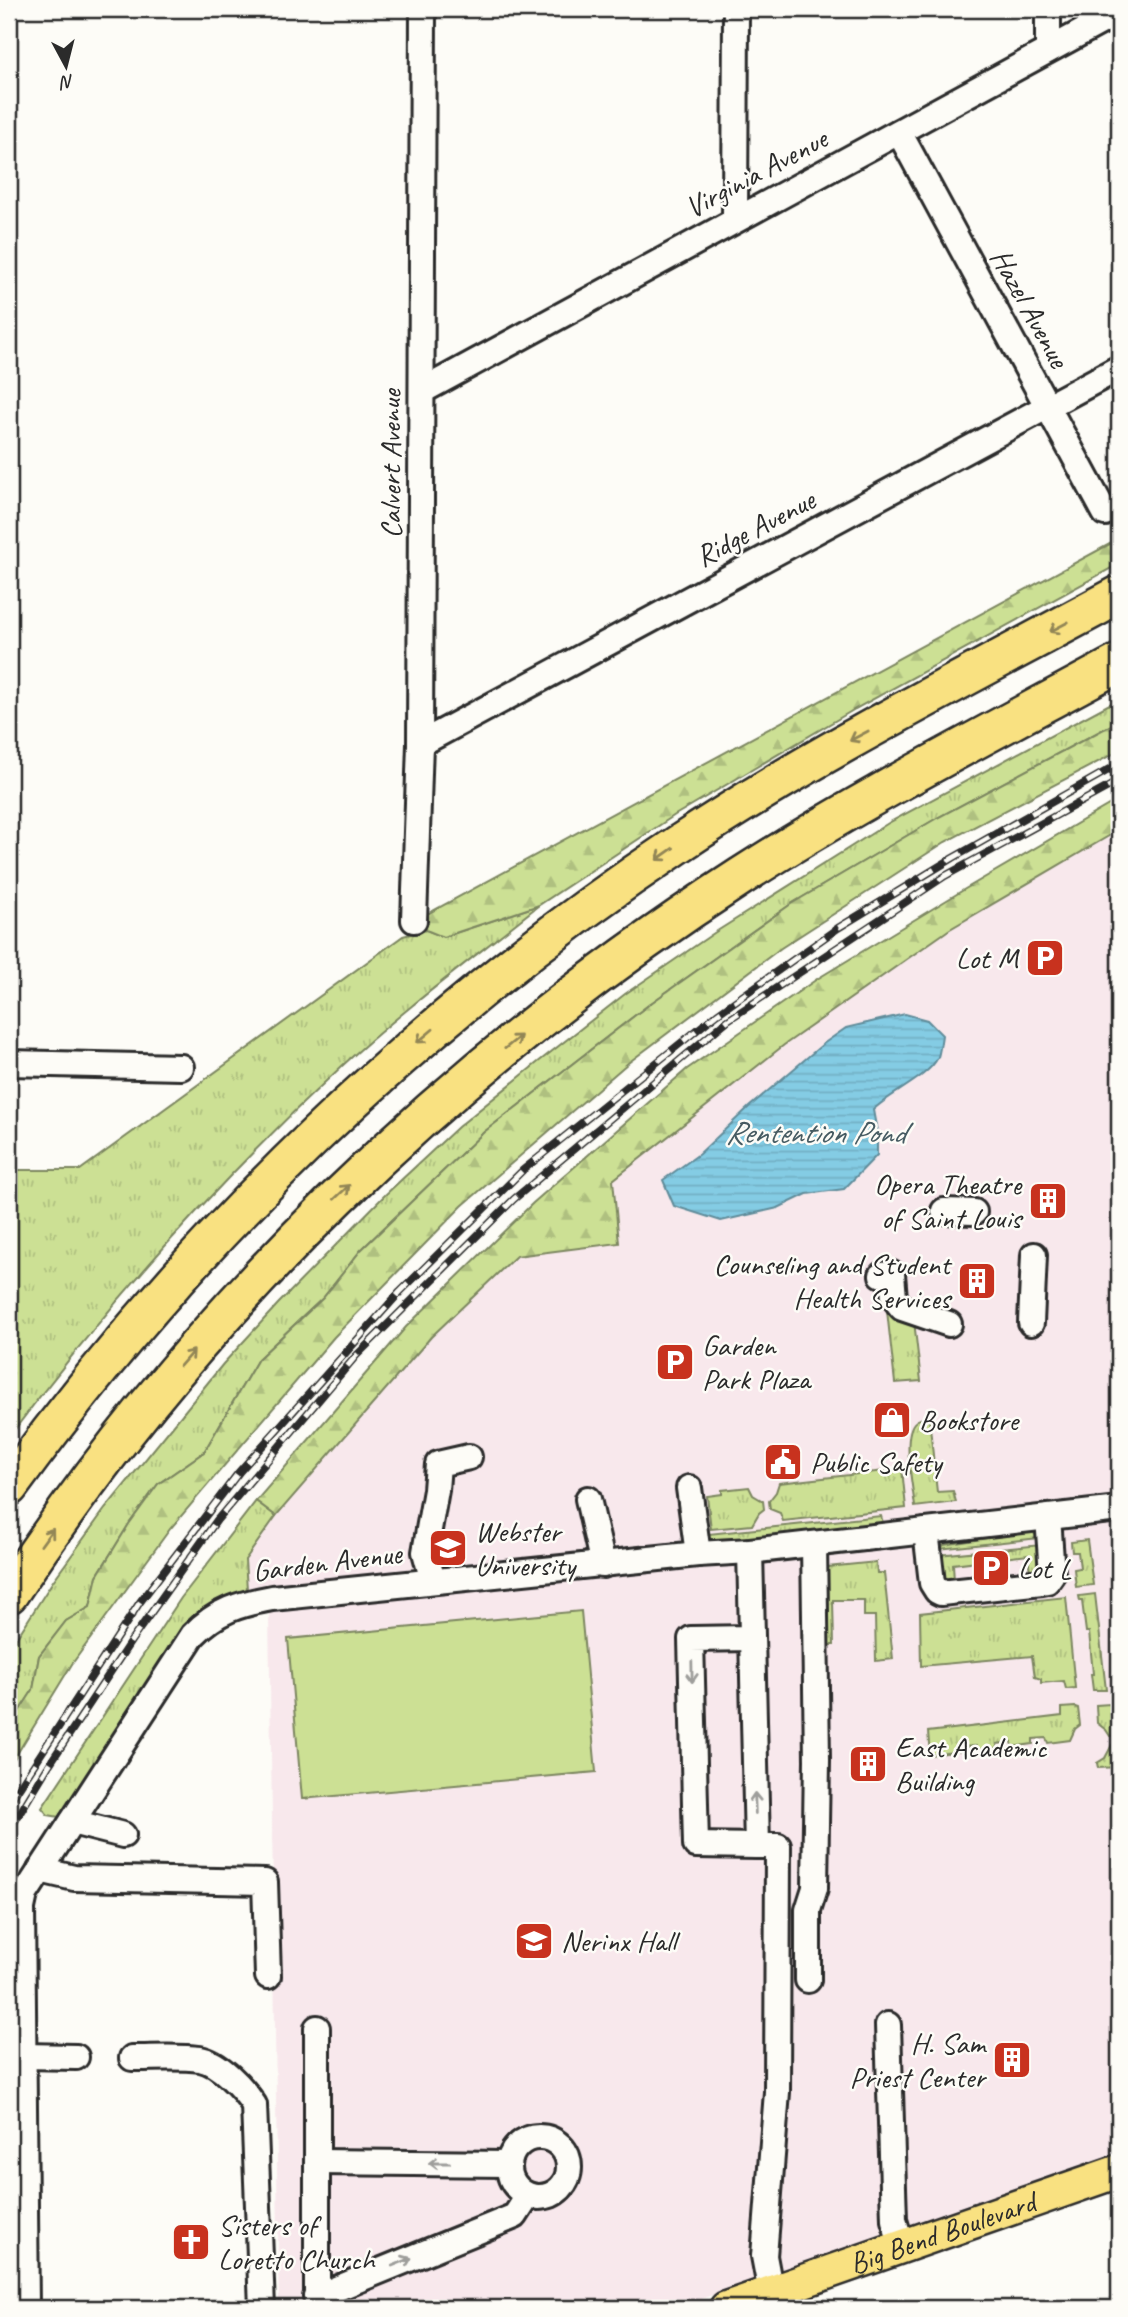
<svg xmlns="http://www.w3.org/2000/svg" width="1128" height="2317" font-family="Caveat,sans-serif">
<defs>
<pattern id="grass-tufts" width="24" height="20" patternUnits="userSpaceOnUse" patternTransform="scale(1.75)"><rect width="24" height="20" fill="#cce094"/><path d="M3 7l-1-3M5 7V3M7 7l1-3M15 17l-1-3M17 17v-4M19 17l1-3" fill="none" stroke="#afc080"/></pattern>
<pattern id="forest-firs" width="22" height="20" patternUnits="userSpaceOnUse" patternTransform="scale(1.75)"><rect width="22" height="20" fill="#cce094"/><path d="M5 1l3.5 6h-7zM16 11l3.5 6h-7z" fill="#afc080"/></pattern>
<pattern id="water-rules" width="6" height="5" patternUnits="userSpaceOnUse" patternTransform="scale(1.75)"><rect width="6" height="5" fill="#84cce4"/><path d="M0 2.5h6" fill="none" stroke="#72afc4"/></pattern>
</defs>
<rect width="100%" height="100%" fill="#fdfcf7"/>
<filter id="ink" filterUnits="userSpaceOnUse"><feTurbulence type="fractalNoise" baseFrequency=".0143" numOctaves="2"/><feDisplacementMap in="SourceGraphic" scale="14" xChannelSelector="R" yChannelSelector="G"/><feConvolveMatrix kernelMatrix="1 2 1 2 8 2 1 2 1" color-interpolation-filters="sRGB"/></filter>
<g filter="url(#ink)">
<path fill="#f8e8ec" d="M1119 830V2157L674 2308H279L269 1613 788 1556V1534L247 1589 245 1560 276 1516 431 1337 516 1256 619 1243 613 1180 784 1045 950 929Z"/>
<g fill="url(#grass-tufts)" stroke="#7c8660" stroke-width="2">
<path d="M1119 699V721L937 818 791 904 651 1003 484 1132 361 1250 323 1298 258 1359 204 1452 158 1484 129 1524 97 1576 90 1607 66 1621 39 1656 33 1690 9 1727V1650L53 1581 105 1509 223 1364 278 1304 385 1195 458 1127 537 1063 625 994 714 933 890 822Z"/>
<path d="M539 905C473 958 404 1009 342 1066 219 1180 109 1303 9 1437V1340L13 1320 10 1170H80L403 936 426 930 444 937Z"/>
<path d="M885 1293 914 1321 921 1381 895 1383Z"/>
<path d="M929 1418 937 1492 953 1491 956 1502 915 1507C913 1488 902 1438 914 1423 918 1418 924 1418 929 1418Z"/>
<path d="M902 1469 906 1508 783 1521 780 1513 770 1509 769 1501 776 1492 779 1483Z"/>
<path d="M749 1487 753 1495 763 1501 764 1509 759 1513 752 1525 711 1529 707 1496 722 1494V1490Z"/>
<path d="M256 1501 276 1516 245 1560 247 1589C223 1598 204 1610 185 1627L59 1817 48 1815 42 1808 181 1598Z"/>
<path d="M881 1516 883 1523 716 1541 711 1539 708 1534Z"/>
<path d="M1030 1531 1034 1532 1039 1538 939 1549 944 1545Z"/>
<path d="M1087 1540 1093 1585 1076 1587 1074 1569 1080 1568 1078 1552H1072L1071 1542Z"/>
<path d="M1041 1545V1566L1037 1571 1030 1572 1028 1555 953 1564 954 1581C939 1580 940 1567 938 1555Z"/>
<path d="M876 1562 877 1573H884L893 1659 876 1661 875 1616H864V1600H833L834 1645H829L828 1567Z"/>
<path d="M1095 1594 1106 1690H1093L1091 1674H1093L1089 1632H1086L1082 1601H1080L1079 1596Z"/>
<path d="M1066 1597 1075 1688 1066 1689 1064 1681 1041 1683V1679L1035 1677 1032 1656 921 1666 920 1613Z"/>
<path d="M1110 1704 1113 1722H1119V1735L1110 1736 1106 1730 1097 1723 1096 1705Z"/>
<path d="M1075 1707 1078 1708 1080 1725 1075 1729 1070 1740 1048 1743 1046 1738 1033 1739V1744L1012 1747V1742L997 1744V1748L977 1750 976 1746 962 1747V1751L930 1755 928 1732 1062 1716V1708Z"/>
<path d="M1119 1744V1767L1098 1768 1097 1763 1105 1758 1112 1745Z"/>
</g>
<g fill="url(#forest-firs)" stroke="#7c8660" stroke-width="2">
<path d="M1119 539V564L855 709 675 815 539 905 443 937 426 930 427 914Z"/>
<path d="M1119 721V751L945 842 781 948 628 1063 462 1206 334 1337 170 1529 72 1664 9 1767V1727L33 1690 39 1656 66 1621 90 1607 97 1576 129 1524 158 1484 204 1452 258 1359 323 1298 361 1250 484 1132 651 1003 791 904 937 818Z"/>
<path d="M1119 799V830L950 929 784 1045 613 1180 619 1243 516 1256 431 1337 276 1516 256 1501 406 1327 533 1203 687 1069 817 979 965 889Z"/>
</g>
<path fill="#cce094" stroke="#7c8660" stroke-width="2" d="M581 1611 596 1772 302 1799 288 1639Z"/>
<path fill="url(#water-rules)" stroke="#608c9a" stroke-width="2" d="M905 1014 927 1020 942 1035C941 1042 940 1050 938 1057 929 1077 890 1093 873 1110L877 1132V1155L844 1189 807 1194 778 1208 721 1221 674 1206 663 1180 699 1154 749 1107 823 1044 846 1028Z"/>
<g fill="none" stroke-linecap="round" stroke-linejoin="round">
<g stroke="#2b2b2b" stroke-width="30">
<g id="minor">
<path d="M1048 50V9"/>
<path d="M899 132 1105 513"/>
<path d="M735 219 736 9"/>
<path d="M422 391 1119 12"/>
<path d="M420 744 1119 368"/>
<path d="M414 920 420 744 423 9"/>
<path d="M9 1063 181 1067"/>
<path d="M944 1211 974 1212"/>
<path d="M882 1275 892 1274 894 1298 902 1308 949 1324"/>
<path d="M1031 1323 1034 1255"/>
<path d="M689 1488 698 1554"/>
<path d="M588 1499 603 1565"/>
<path d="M926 1531 932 1583 937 1591 941 1593 1042 1582 1047 1581 1052 1574 1048 1517"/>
<path d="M750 1551 757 1846 696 1845 691 1639 751 1638"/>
<path d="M433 1581 425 1552 436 1490 438 1464 469 1457"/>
<path d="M72 1822 123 1835"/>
<path d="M757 1846H778L777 2092 764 2256 771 2293"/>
<path d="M40 1870 74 1878 265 1882 268 1976"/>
<path d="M808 1980V1910L815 1888 817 1760 814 1544"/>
<path d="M888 2025 894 2220 902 2247"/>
<path d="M23 2056 76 2057"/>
<path d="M132 2058C154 2058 178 2056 200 2059 219 2062 244 2089 254 2105L262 2308"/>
<circle cx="539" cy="2167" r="30"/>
<path d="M317 2162 508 2164"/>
<path d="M316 2297 515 2216 528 2196"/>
<path d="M26 2308 22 1908 25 1894 193 1635C217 1610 240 1604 272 1598L698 1554 750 1551 1119 1509"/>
<path d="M317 2308V2028"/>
</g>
</g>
<g stroke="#2b2b2b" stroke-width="37">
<g id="major">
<path id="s1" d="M726 2308 1119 2171"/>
</g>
</g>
<g stroke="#2b2b2b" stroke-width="42">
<g id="highway">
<path d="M9 1487C192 1235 419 1017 679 844 819 751 971 675 1119 595"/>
<path d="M9 1594C199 1306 451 1064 740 877 862 798 992 732 1119 663"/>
</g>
</g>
<use href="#minor" stroke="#fdfcf7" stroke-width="24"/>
<use href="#major" stroke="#f9e181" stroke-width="32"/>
<use href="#highway" stroke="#f9e181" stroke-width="37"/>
<g stroke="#2b2b2b" stroke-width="8">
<g id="rail">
<path d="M9 1803 140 1602 239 1472 400 1292 523 1170 717 1014 838 928 953 858 1119 764"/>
<path d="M9 1831 49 1765 131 1641 217 1520 356 1356 514 1199 728 1020 945 876 1119 781"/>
</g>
</g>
<use href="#rail" stroke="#fdfcf7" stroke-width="5" stroke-dasharray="16" stroke-linecap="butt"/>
</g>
<defs><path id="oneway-shaft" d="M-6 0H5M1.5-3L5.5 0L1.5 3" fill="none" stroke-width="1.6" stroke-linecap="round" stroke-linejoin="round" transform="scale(1.75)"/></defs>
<g stroke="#928656">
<use href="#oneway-shaft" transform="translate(1059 627) rotate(152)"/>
<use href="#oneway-shaft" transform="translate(859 736) rotate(152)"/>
<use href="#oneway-shaft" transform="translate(665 854) rotate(145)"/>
<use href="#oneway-shaft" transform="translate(425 1036) rotate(140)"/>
<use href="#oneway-shaft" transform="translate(513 1042) rotate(-39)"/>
<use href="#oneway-shaft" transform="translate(342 1192) rotate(-43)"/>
<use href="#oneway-shaft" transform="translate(187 1358) rotate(-49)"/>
<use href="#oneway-shaft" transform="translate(47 1537) rotate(-54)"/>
</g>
<g stroke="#9e9e9b">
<use href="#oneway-shaft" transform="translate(692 1672) rotate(89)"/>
<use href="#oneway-shaft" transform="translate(755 1803) rotate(-92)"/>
<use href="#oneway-shaft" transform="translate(439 2163) rotate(-180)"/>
<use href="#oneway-shaft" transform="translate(402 2262) rotate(-22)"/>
</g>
</g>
<defs>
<g id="parking-square" transform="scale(2.0125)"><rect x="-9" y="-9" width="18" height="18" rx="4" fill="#c8321e" stroke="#fdfcf7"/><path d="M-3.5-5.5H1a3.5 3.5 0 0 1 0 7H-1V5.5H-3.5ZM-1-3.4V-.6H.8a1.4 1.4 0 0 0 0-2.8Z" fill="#fff"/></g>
<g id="building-square" transform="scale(2.0125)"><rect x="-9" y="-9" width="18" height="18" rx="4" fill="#c8321e" stroke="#fdfcf7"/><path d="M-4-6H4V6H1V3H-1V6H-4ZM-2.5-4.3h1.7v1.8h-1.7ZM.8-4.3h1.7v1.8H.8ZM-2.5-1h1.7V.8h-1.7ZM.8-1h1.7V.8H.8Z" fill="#fff"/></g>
<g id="shop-square" transform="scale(2.0125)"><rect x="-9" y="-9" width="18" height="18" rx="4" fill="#c8321e" stroke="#fdfcf7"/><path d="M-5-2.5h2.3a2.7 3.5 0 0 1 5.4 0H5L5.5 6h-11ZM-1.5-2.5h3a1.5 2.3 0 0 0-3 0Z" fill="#fff"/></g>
<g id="civic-square" transform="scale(2.0125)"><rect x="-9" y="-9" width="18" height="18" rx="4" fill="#c8321e" stroke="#fdfcf7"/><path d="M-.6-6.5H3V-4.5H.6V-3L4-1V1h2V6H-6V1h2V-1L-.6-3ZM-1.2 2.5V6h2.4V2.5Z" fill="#fff"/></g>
<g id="university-square" transform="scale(2.0125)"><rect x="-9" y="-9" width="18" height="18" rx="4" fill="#c8321e" stroke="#fdfcf7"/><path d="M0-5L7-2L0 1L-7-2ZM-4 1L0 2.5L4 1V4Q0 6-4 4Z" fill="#fff"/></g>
<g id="school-square" transform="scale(2.0125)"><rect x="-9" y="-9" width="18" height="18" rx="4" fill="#c8321e" stroke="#fdfcf7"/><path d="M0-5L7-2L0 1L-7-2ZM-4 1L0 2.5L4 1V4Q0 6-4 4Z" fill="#fff"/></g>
<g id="church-square" transform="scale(2.0125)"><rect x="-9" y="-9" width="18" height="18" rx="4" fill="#c8321e" stroke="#fdfcf7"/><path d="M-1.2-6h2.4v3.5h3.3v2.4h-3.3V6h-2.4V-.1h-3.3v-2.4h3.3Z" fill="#fff"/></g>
</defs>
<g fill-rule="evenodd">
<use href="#parking-square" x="1045" y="958"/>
<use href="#building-square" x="1048" y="1201"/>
<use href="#building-square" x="977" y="1281"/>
<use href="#parking-square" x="675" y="1362"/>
<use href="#shop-square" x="892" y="1420"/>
<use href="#civic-square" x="783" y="1462"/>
<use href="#university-square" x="448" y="1548"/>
<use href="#parking-square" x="991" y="1568"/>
<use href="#building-square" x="868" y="1764"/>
<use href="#school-square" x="534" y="1941"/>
<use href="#building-square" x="1012" y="2060"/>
<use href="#church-square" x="191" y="2242"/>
</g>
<g text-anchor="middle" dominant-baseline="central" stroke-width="5" stroke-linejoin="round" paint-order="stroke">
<g font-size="30" fill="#2b2b2b" stroke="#fdfcf7">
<text transform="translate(756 173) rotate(-28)">Virginia Avenue</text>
<text transform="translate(1030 308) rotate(61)">Hazel Avenue</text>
<text transform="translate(390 464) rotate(-90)">Calvert Avenue</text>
<text transform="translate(755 528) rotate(-28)">Ridge Avenue</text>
<text transform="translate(327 1562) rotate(-7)">Garden Avenue</text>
<text stroke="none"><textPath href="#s1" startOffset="229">Big Bend Boulevard</textPath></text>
</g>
<g font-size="30" fill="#2b2b2b" stroke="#fdfcf7" text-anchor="start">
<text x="1018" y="958" text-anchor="end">Lot M</text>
<text x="1021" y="1184" text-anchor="end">Opera Theatre<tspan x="1021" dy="34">of Saint Louis</tspan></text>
<text x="950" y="1264" text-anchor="end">Counseling and Student<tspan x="950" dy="34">Health Services</tspan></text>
<text x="702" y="1345">Garden<tspan x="702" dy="34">Park Plaza</tspan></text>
<text x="919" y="1420">Bookstore</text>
<text x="810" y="1462">Public Safety</text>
<text x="475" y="1531">Webster<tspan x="475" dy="34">University</tspan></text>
<text x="1018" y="1568">Lot L</text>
<text x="895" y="1747">East Academic<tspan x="895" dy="34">Building</tspan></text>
<text x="561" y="1941">Nerinx Hall</text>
<text x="985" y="2043" text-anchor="end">H. Sam<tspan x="985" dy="34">Priest Center</tspan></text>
<text x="218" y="2225">Sisters of<tspan x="218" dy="34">Loretto Church</tspan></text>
</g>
<g font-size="32" font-style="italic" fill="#465b62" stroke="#fdfcf7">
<text x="815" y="1132">Rentention Pond</text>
</g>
</g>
<rect width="1128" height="2317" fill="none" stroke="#fdfcf7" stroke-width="35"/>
<rect x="18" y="18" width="1093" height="2282" fill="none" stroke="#2b2b2b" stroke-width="2.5" filter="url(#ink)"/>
<g transform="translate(66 66) rotate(173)" stroke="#fdfcf7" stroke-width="5" paint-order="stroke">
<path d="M0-5L12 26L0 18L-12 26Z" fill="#2b2b2b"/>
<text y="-10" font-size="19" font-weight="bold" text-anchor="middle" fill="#2b2b2b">N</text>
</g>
</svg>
